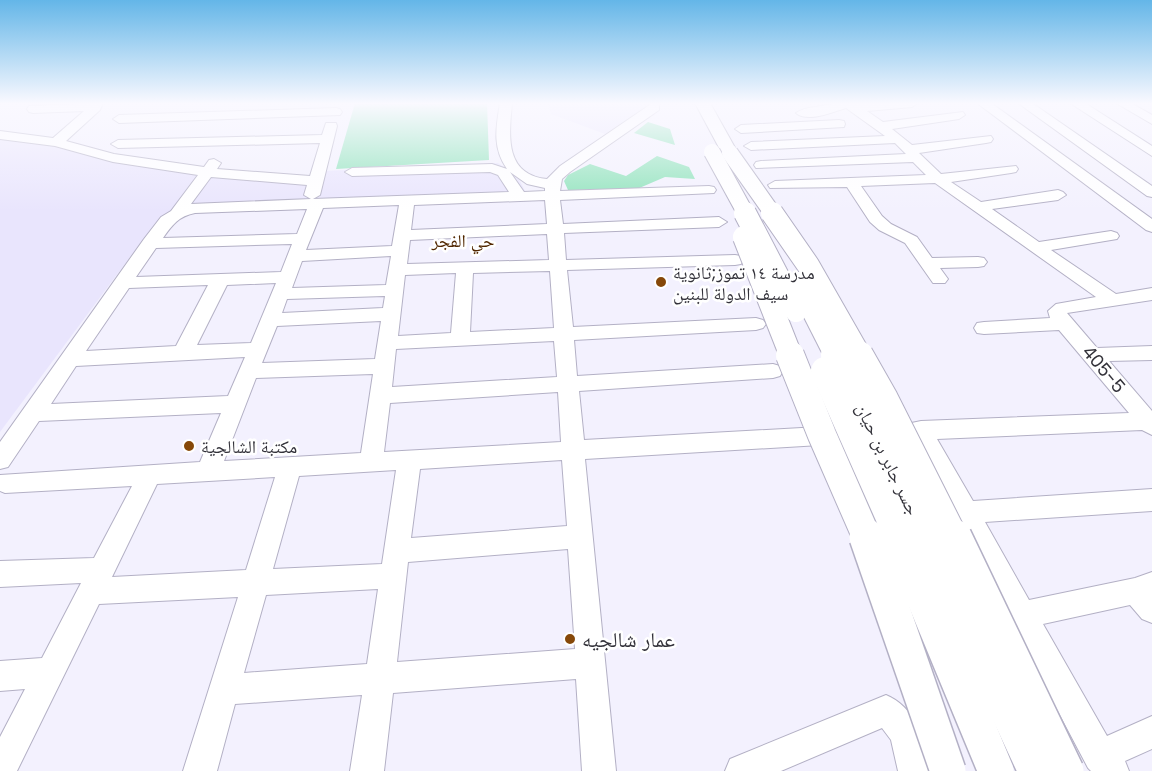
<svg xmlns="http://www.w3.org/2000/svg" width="1152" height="771" font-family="Poppins,'Noto Naskh Arabic',sans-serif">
<rect width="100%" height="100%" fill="#f3f1fe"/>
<g fill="#e9e5fd">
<path d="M548 103H648V105L605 134 551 114Z"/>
<path d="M0 138 52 145 112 160 319 183 323 171 498 163 517 175 526 193 166 214 156 222 0 432Z"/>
</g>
<g fill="#8fe3bb">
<path d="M355 103H487L489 160 336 169Z"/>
<path d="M648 122 670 129 675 145 634 133Z"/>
<path d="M657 156 689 167 695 179 665 177 637 189 568 190 564 181 568 175 590 164 626 176Z"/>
</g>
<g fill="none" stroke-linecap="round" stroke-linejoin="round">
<g stroke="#b3b0c5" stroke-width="2">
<g id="minor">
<path d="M103 103 100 110 66 141 114 154 204 167 209 160 214 159 221 163 217 169 310 176 320 143 118 148 111 144 118 140 322 135 326 123H336L337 126 320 195 313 199 509 192 498 175 490 172 352 176 345 172 352 168 492 164 507 169C492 147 496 128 500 103H512C509 135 504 175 547 179L560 166 651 104H659V110L570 172 562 179 560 191 709 186 714 187 716 190 714 193 560 200 563 224 719 217 727 222 719 227 564 233 566 260 735 255 741 256 744 260 741 264 735 265 567 270 573 327 756 318 763 320 766 324 763 328 756 330 574 340 577 376 773 364 780 366 783 371 780 376 773 378 579 391 584 440 837 426 845 429 848 435 845 441 837 444 585 459 616 771H582L576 679 393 693 384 771H350L362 695 235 704 217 771H183L238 597 99 604 17 771H0V737L25 689 0 691V661L42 658 81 583 0 587V561L94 558 132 486 5 493 0 491V475L200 462 221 413 39 421 8 467 0 469V442L144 239 161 217 171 211 198 175 113 162 55 146 0 139V131L53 138 84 111 33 113 29 112 27 109 29 106ZM510 172 527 184 545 188V191L524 192ZM211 177 307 185 304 195 311 199 191 204ZM545 200 547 224 411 230 414 205ZM399 205 392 246 306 250 323 208ZM307 209 297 234 163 238C172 225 179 216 195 213ZM547 234 549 260 407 264 410 240ZM292 244 281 272 136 277 156 248ZM391 256 386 285 292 288 302 261ZM550 271 554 328 470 332 473 273ZM456 273 451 333 398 336 405 275ZM276 283 251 343 197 345 227 285ZM208 285 176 346 86 351 129 288ZM385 296 383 308 282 313 287 299ZM381 321 375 359 262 363 277 326ZM554 341 557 377 392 387 396 349ZM245 357 228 396 51 404 76 366ZM373 374 361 453 224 461 256 378ZM558 392 561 442 384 452 390 403ZM562 460 567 526 411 538 420 469ZM396 470 382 564 273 569 299 476ZM275 477 246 570 112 577 157 484ZM568 549 575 649 397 662 408 562ZM378 589 367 664 244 673 266 595Z"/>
<path d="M835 103H918L912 107 867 111 883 122 963 112 965 115 959 119 892 129 912 145 991 136 993 139 991 142 986 143 919 153 941 174 1016 166 1018 169 1016 172 1011 173 951 182 981 202 1058 190 1063 192 1066 195 1058 200 992 209 1039 242 1111 231 1117 233 1119 236 1117 239 1051 250 1116 294 1152 288V300L1067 313 1097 348 1152 346V360L1109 361 1152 411V435L1142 430 937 439 973 501 1152 489V511L985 522 1029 600 1135 578 1152 572V623L1142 619 1130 605 1043 624 1107 736 1152 716V749L1125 761 1129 771H1091L1088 768 915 440 902 437 899 431 902 425 921 421 1129 413 1059 330 984 334 977 333 974 328 977 323 984 322 1050 318 1048 311 1056 304 1096 297 935 183 861 186 882 216 891 224 917 237 932 258 978 257 984 258 987 262 984 266 978 267 940 268 948 279 945 283H933L905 243 879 230 870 222 847 187 770 188 768 185 775 181 926 175 913 162 756 168 754 165 756 162 761 161 906 154 895 143 751 150 744 146 751 142 885 136 846 108C833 112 808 123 796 113 805 106 824 107 835 103Z"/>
<path d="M977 103H991L1152 219V232L1146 230Z"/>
<path d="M1018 103H1032L1152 186V197L1147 196Z"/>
<path d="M1070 103H1085L1152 146V156Z"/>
<path d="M1116 103H1131L1152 115V124Z"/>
<path d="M336 108 340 109 342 112 340 115 119 123 113 119 119 115Z"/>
<path d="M839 120 844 121 845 124 844 127 741 133 735 129 741 125Z"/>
<path d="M886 695C917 708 924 741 932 771H898L891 740 882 728 781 771H725L730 759Z"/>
</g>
</g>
<g stroke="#b3b0c5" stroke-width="2">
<path id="major" d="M695 103H710L738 153 736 157H724Z"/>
</g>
<use href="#minor" fill="#fff" fill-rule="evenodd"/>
<use href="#major" fill="#fff" fill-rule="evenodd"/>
<g stroke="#b3b0c5" stroke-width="18" stroke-linecap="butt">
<g id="major-bridge-far3">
<path d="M712 152 746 214"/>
<path d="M730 153 773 214"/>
</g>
</g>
<g stroke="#b3b0c5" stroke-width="24" stroke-linecap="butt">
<g id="major-bridge-far2">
<path d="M745 213 796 311"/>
<path d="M772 213 808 265 860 356"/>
<path d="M744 237 791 356"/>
<path d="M799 283 836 356"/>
</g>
</g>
<g stroke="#b3b0c5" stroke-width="30" stroke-linecap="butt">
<g id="major-bridge-far1">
<path d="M790 355 822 435 867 538"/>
<path d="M835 355 927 538"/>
<path d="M859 355 884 399 954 538"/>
<path d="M825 371 899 538"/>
</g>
</g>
<g stroke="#b3b0c5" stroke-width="38" stroke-linecap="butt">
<g id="major-bridge">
<path d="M867 537 948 771"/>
<path d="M899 537 996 771"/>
<path d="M927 537 1036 771"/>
<path d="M954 537 1066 771"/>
</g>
</g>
<use href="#major-bridge-far3" stroke="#fff" stroke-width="16"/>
<use href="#major-bridge-far2" stroke="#fff" stroke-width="22"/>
<use href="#major-bridge-far1" stroke="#fff" stroke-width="28"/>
<use href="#major-bridge" stroke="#fff" stroke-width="35"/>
</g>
<linearGradient id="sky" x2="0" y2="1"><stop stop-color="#64b6e8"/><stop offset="0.49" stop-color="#faf9ff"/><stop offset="1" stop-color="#faf9ff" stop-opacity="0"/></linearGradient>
<rect width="1152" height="211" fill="url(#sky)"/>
<g fill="#864809" stroke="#fff" stroke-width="2">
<circle cx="661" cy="282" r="6"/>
<circle cx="189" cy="446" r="6"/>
<circle cx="570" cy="639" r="6"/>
</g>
<g text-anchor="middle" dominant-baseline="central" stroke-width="5" stroke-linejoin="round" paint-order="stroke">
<g font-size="18" fill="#512700" stroke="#fff">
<text x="463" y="240">حي الفجر</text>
</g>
<g font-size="18" fill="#33323a" stroke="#fff" text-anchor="start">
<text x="673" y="272">مدرسة ١٤ تموز;ثانوية<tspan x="673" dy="21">سيف الدولة للبنين</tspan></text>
<text x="201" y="446">مكتبة الشالجية</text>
</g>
<g font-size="18" fill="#33323a" stroke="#fff">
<text transform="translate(1104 369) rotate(50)">405-5</text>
<text transform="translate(888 459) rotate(64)">جسر جابر بن حيان</text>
</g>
<g font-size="21" fill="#33323a" stroke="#fff" text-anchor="start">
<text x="582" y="639">عمار شالجيه</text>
</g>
</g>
</svg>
